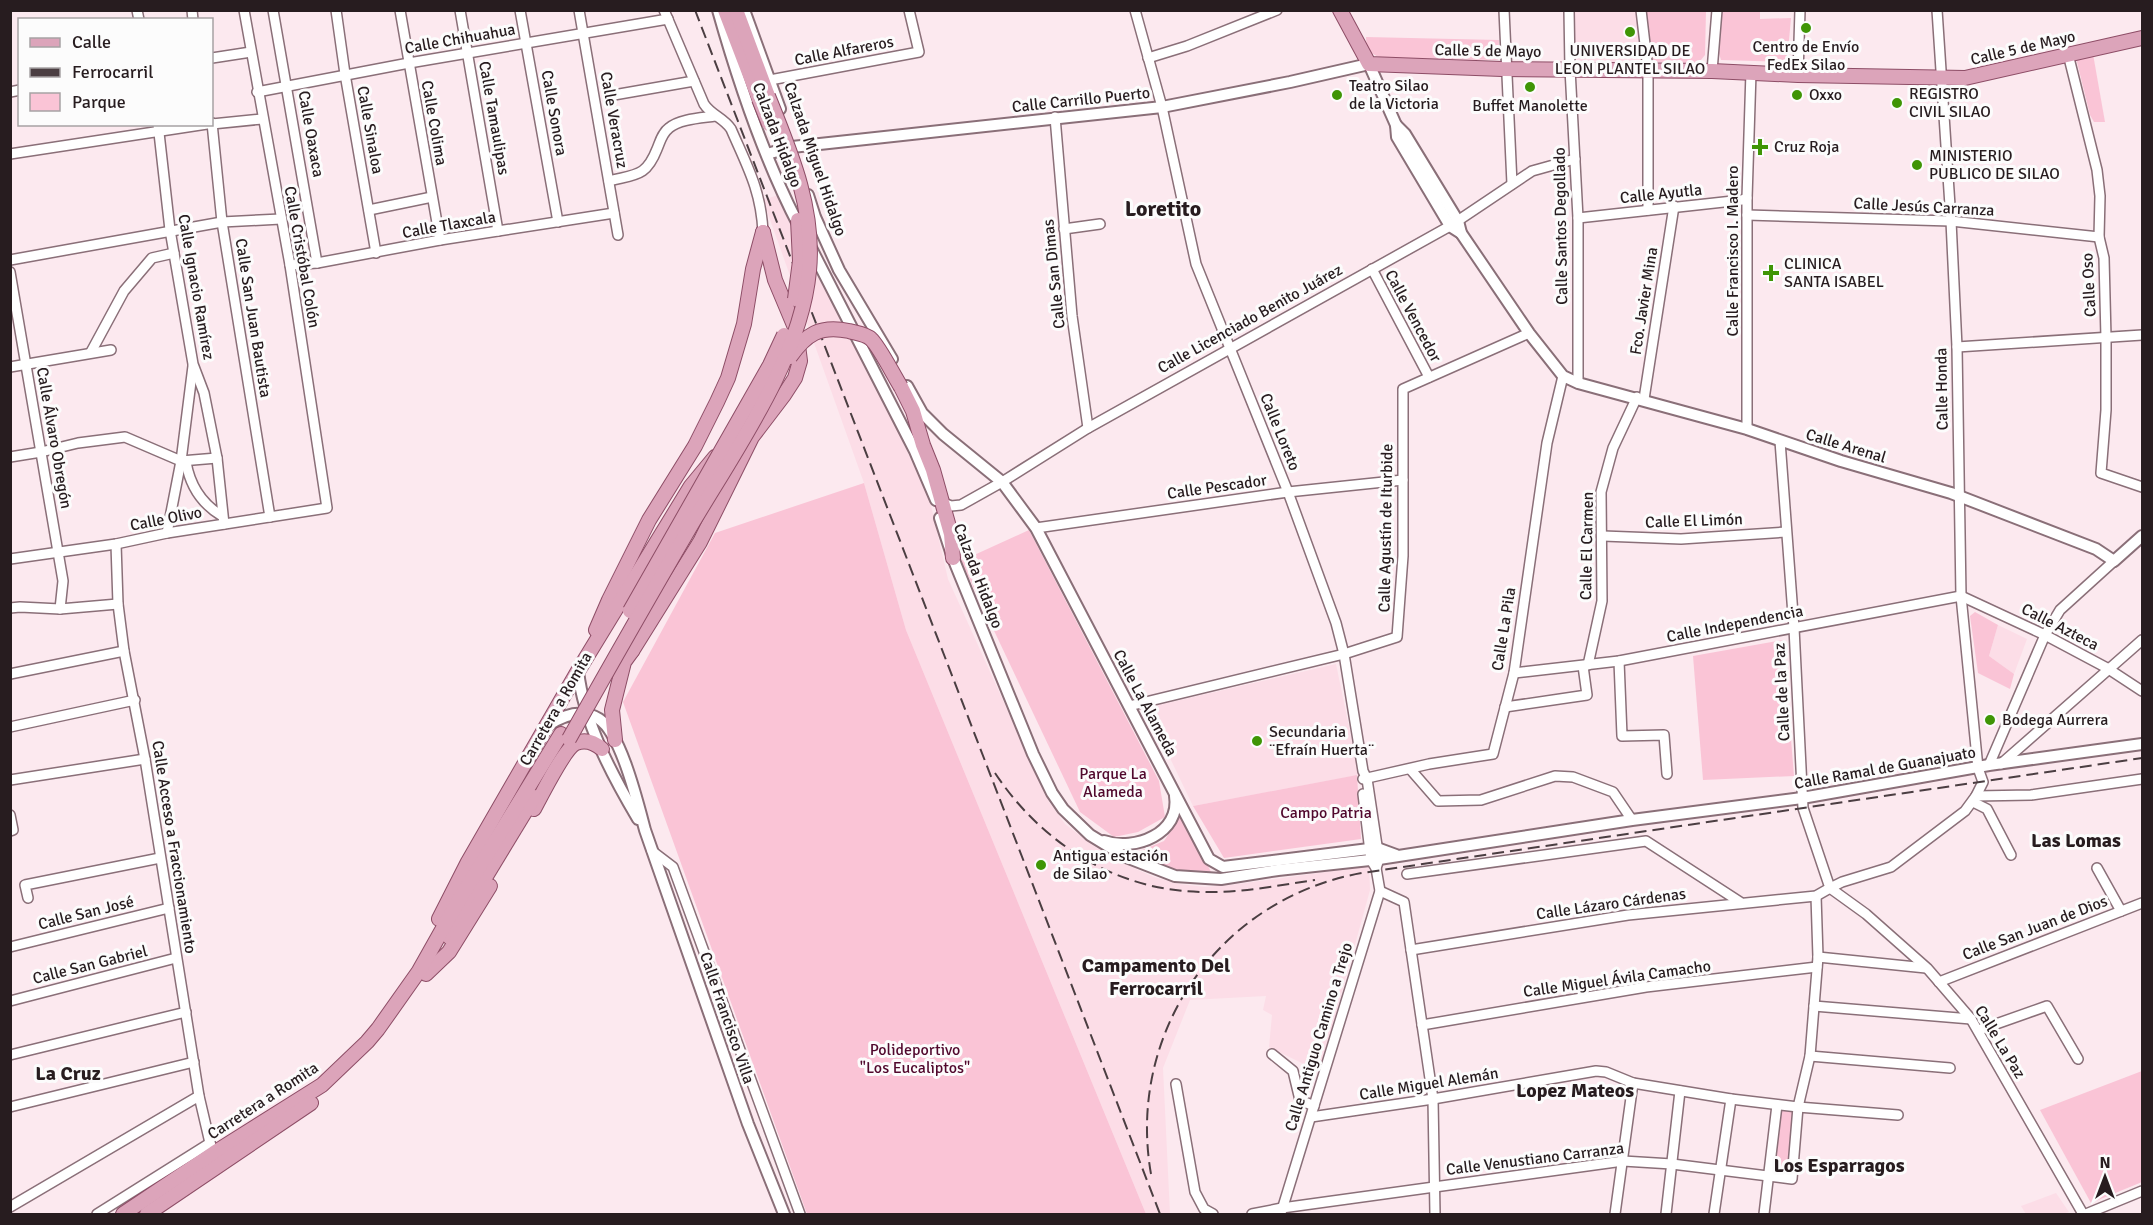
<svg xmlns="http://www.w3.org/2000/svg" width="2153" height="1225" font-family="Signika,sans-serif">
<rect width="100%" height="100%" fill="#fce9ef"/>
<g fill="#fcdde7">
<path d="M1573 11H1637L1643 70 1573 67Z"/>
<path d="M778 195 888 410 930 501 948 579 1049 802 1065 824 1094 846 1127 865 1154 877 1179 884 1205 887 1231 885 1369 866 1370 890 1320 1072 1269 1047 1272 1015 1263 1010 1266 996 1190 1000 1163 1068 1170 1214H1146L906 630 864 483 763 200Z"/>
<path d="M1998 625 2027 639 2014 674 1989 656Z"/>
<path d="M1336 664 1359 775 1193 806 1146 708Z"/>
<path d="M2056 1193 2069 1212 2063 1214H2026L2021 1206Z"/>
</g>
<g fill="#fac4d6">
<path d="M1642 11H1706L1705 55 1700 61 1694 63 1657 62 1651 59Z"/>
<path d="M1720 11H1760V19L1791 18 1787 62 1721 60 1717 47Z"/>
<path d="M1366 37 1499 40 1498 60 1383 58C1371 55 1366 50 1366 37Z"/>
<path d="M2093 54 2105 122H2094L2090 115 2076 58Z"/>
<path d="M864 483 906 630 1146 1214H807L623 702 715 533Z"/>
<path d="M1029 530 1159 781 1165 817 1138 832 1114 837 1080 812 961 561Z"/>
<path d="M1975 612 1998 625 1989 656 2014 674 2010 689 1978 673 1970 616Z"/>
<path d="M1783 640 1794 776 1703 780 1693 656Z"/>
<path d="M1357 775 1361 839 1224 858 1193 806Z"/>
<path d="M1182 814 1212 874 1176 871 1135 853 1164 841Z"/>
<path d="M2142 1071V1182L2091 1203 2040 1110Z"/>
<path d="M1780 1109 1795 1111 1790 1174 1774 1172Z"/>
</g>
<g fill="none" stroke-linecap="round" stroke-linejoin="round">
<g stroke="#8a6f78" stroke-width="12">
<g id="minor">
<path d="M137 10 139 20"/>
<path d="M192 10 193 20"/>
<path d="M273 10 317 263"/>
<path d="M336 10 345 74 376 253"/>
<path d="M400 10 440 240"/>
<path d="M460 10 498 231"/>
<path d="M520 10 558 222"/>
<path d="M579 10 618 235"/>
<path d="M664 10 704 104C711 115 724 118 731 129 747 166 761 190 763 232"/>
<path d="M1135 10 1162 107 1196 264 1288 492 1336 623 1344 654 1363 771 1367 779 1379 859 1376 868"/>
<path d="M1504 10 1512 184"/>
<path d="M1569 10 1570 69 1578 218V383"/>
<path d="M1641 10 1648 70V210"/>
<path d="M1937 10 1951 221 1957 347 1961 596 1978 768 1983 782 1976 796 1965 811 1891 867 1842 882 1830 888 1866 914 1927 968 1971 1019 2083 1214"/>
<path d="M2068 54 2097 170 2100 196 2099 237 2104 258 2106 338V410L2101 473 2142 487"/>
<path d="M212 58 251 52"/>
<path d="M1148 58 1187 46 1277 10"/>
<path d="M1712 71 1717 10"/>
<path d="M1798 75 1800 10"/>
<path d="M770 80 919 52 909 10"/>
<path d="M10 92 20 90"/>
<path d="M257 92 409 63 668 19"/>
<path d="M608 96 694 81"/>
<path d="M1055 117 1072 316 1088 428"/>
<path d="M212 123 222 222 270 517"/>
<path d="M158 124 170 230 193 364 204 393 217 458 224 524"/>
<path d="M212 124 262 119"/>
<path d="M10 154 207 124"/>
<path d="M609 181C636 174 646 177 657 149 660 142 662 133 669 128 679 119 701 118 715 116"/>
<path d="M369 210 432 197"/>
<path d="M1747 215 1951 221 2099 237"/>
<path d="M1578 218 1742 200 1747 198"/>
<path d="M1064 229 1100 224"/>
<path d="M10 260 222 222 281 219"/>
<path d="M290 265 317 263 440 240 614 213"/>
<path d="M1372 269 1429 377"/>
<path d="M10 272 63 581 60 609"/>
<path d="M1957 347 2142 335"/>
<path d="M91 352 124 291 152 258 174 253"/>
<path d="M10 367 111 350"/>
<path d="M1644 399 1674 206"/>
<path d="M1747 429V198L1751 72"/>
<path d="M10 457 41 452 78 443 125 437 181 461 217 458"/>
<path d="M186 462C190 486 202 504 222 516"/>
<path d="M942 502 951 506 961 505 1002 482 1088 428 1450 226 1532 171 1575 159"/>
<path d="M1036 528 1288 492 1403 480"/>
<path d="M167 533 181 461 193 366"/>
<path d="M1603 536 1681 539 1786 532"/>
<path d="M116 544 118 604 124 651 145 759 199 1096 210 1143 214 1153"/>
<path d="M10 559 116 544 167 533 327 508 290 265 244 10"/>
<path d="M10 608 20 607 60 609 118 604"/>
<path d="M1619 661 1622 736 1664 735 1667 774"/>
<path d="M1588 665 1602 601 1601 492 1613 448 1637 397"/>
<path d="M1514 673 1619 661 1961 596 2045 635 2107 668 2142 691"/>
<path d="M10 674 124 651"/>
<path d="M1129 706 1344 654 1397 637 1403 556V389L1529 333"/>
<path d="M1505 707 1587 695 1583 666"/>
<path d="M10 727 135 700"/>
<path d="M2001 764 2142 640"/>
<path d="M1989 765 2045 635 2060 610 2114 561"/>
<path d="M1411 770 1438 801 1481 800 1555 776 1573 777 1613 792 1632 820"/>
<path d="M1363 779 1429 764 1493 754 1514 673 1547 443 1563 376"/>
<path d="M10 780 145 759"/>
<path d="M1976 796 2031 795 2142 779"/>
<path d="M1973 802 1987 809 2011 855"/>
<path d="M10 815 13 830 10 831"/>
<path d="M652 851 673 867 800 1214"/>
<path d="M2097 868 2121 911"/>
<path d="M1407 874 1646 841 1740 902"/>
<path d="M1380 891 1404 902 1433 1099 1435 1214"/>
<path d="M28 898 25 885 160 858"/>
<path d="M10 947 169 908"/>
<path d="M1411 950 1628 915 1816 896 1830 888 1803 808 1794 628 1780 441"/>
<path d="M1818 957 1926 968"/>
<path d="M1939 982 2142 903"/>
<path d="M10 1001 176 958"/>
<path d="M1814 1006 1971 1019"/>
<path d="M1422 1025 1646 987 1817 967"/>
<path d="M1979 1030 2047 1006 2078 1059"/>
<path d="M1272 1054 1293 1071 1300 1100 1314 1106"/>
<path d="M10 1055 186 1012"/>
<path d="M1810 1056 1950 1068"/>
<path d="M1176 1084 1195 1192 1204 1209 1213 1214"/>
<path d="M10 1107 194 1062"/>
<path d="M1311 1117 1433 1099 1596 1071 1606 1072 1633 1083 1731 1099 1798 1107 1898 1115"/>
<path d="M10 1207 199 1096"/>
<path d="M1281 1213 1380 891 1376 868 1371 860 1363 794"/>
<path d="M97 1214 210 1143"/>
<path d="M1252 1214 1282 1208 1623 1161 1672 1164 1792 1179 1798 1107 1810 1056 1818 957 1816 896"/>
<path d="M1615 1214 1633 1083"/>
<path d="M1666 1214 1680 1091"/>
<path d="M1714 1214 1731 1099"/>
<path d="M1764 1214 1777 1105"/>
<path d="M2086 1214 2142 1191"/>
</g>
</g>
<g stroke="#8a6f78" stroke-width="14">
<g id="tertiary">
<path d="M718 10C738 81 765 161 799 226"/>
<path d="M744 10 780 109"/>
<path d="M1396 125 1405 134 1458 221 1461 233 1529 333 1563 376 1578 383 1747 429 1841 461 1951 493 2096 549 2114 561 2142 536"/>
<path d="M767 154 792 147 1162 107 1290 82 1369 64 1396 125 1397 137 1450 226 1461 233"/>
<path d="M808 195 815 217 839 270 892 359"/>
<path d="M811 248 915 451 936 500"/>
<path d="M907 386 922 413 943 434 1002 482 1036 528 1209 859 1223 867 1377 848 1396 855"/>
<path d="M940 518 953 558 1033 754 1052 793 1063 809 1090 835 1126 857 1175 876 1221 879 1278 870 1379 859 1632 820 1802 798 1989 765 2142 744"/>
<path d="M578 671C584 723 612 775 638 819"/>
<path d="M547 726C562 716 582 708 599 719 621 733 638 804 645 830L748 1124 784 1214"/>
<path d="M1104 841C1135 852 1181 833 1175 796"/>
</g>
</g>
<g stroke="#8d4d66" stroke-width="16">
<g id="primary">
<path d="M725 10 759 99"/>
<path d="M736 10 768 96"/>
<path d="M1340 10 1369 64 1502 69 1712 71 1798 75 1965 78 2142 38"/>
<path d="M901 387 913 411 923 445 933 470 951 534 953 558"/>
<path d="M596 630 609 600 649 520 695 446 717 402 728 378 744 324 753 269 763 232"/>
<path d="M632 651 700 542 752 437 784 395 795 378 800 361 796 330 775 280 763 232"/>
<path d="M615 740 612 710 624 662 632 651 634 643"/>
<path d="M534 809C541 796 565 748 576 743 586 739 595 743 602 749"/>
<path d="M439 919 468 862 578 671 691 486 715 457"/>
<path d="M449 937 534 797"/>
<path d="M426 974 449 952 490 886"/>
<path d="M123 1214 214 1153 322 1085 367 1042 378 1029 419 971 459 900 561 734"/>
<path d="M147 1214 311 1103"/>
</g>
</g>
<use href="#minor" stroke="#fff" stroke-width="9"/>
<use href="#tertiary" stroke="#fff" stroke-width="10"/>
<use href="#primary" stroke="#dca4ba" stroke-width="14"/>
<g stroke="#4b3e42" stroke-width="2" stroke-dasharray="12 6" stroke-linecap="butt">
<path d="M695 10 1160 1214"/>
<path d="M995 773C1042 844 1118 892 1205 892 1242 893 1279 885 1315 880"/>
<path d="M1151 1174C1126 1032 1220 898 1362 873L2142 758"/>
</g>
<g stroke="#8d4d66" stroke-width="16" stroke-linecap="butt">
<g id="primary-bridge">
<path d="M759 99 769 124"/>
<path d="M795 299 800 261 798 220"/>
<path d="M790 357C806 334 820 325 849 331 856 333 866 334 871 339 879 346 894 376 901 387"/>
<path d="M630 611 770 365 784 335"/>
<path d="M569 739C610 666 651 594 693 522 737 448 801 358 809 271 815 209 791 153 768 96"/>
</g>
</g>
<use href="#primary-bridge" stroke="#dca4ba" stroke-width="14"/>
</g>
<g fill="#3f9505" stroke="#fcfcfc" stroke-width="2">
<circle cx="1806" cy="28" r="6"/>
<circle cx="1630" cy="32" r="6"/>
<circle cx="1530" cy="87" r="6"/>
<circle cx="1337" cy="95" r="6"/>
<circle cx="1797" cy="95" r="6"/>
<circle cx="1897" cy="103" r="6"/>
<path d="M1757 138h6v6h6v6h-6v6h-6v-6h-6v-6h6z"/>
<circle cx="1917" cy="165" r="6"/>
<path d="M1768 264h6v6h6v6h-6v6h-6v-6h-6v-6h6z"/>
<circle cx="1990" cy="720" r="6"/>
<circle cx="1257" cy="741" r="6"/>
<circle cx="1041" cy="865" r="6"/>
</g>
<g text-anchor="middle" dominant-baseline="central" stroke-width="6" stroke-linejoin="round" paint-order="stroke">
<g font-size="16" fill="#271c1f" stroke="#fcfcfc">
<text transform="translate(460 39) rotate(-10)">Calle Chihuahua</text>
<text transform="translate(2023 48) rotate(-13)">Calle 5 de Mayo</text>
<text transform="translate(844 51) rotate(-11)">Calle Alfareros</text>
<text transform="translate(1488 51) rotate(1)">Calle 5 de Mayo</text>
<text transform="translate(1081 100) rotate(-6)">Calle Carrillo Puerto</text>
<text transform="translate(554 113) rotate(80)">Calle Sonora</text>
<text transform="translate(494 118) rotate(80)">Calle Tamaulipas</text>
<text transform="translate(614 120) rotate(80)">Calle Veracruz</text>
<text transform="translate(434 123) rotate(80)">Calle Colima</text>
<text transform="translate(370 130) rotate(80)">Calle Sinaloa</text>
<text transform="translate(311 134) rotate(80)">Calle Oaxaca</text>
<text transform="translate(777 135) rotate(69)">Calzada Hidalgo</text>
<text transform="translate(815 159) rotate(71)">Calzada Miguel Hidalgo</text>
<text transform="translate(1661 194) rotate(-6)">Calle Ayutla</text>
<text transform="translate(1924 207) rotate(3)">Calle Jesús Carranza</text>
<text transform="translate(449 225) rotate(-10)">Calle Tlaxcala</text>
<text transform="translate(1561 226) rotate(-91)">Calle Santos Degollado</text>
<text transform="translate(1733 251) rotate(-90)">Calle Francisco I. Madero</text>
<text transform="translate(302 257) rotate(80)">Calle Cristóbal Colón</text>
<text transform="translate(1054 274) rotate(-96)">Calle San Dimas</text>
<text transform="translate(2089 285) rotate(-93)">Calle Oso</text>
<text transform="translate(196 287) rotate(80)">Calle Ignacio Ramírez</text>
<text transform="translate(1644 301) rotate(-81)">Fco. Javier Mina</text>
<text transform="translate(1413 316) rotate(62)">Calle Vencedor</text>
<text transform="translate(253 318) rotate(81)">Calle San Juan Bautista</text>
<text transform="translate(1250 319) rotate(-29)">Calle Licenciado Benito Juárez</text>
<text transform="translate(1942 389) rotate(-91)">Calle Honda</text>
<text transform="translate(1280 432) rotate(68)">Calle Loreto</text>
<text transform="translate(54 438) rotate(80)">Calle Álvaro Obregón</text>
<text transform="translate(1846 446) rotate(17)">Calle Arenal</text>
<text transform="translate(1217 487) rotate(-8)">Calle Pescador</text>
<text transform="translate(166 519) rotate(-11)">Calle Olivo</text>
<text transform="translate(1694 521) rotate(-2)">Calle El Limón</text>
<text transform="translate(1386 528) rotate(-89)">Calle Agustín de Iturbide</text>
<text transform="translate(1587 546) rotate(-89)">Calle El Carmen</text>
<text transform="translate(978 576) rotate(69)">Calzada Hidalgo</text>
<text transform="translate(1735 624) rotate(-11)">Calle Independencia</text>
<text transform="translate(2060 627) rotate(27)">Calle Azteca</text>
<text transform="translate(1504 629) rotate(-81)">Calle La Pila</text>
<text transform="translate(1782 692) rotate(-93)">Calle de la Paz</text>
<text transform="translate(1145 703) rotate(62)">Calle La Alameda</text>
<text transform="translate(556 709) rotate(-60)">Carretera a Romita</text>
<text transform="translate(1885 768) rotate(-10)">Calle Ramal de Guanajuato</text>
<text transform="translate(174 847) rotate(81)">Calle Acceso a Fraccionamiento</text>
<text transform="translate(1611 904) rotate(-8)">Calle Lázaro Cárdenas</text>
<text transform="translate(86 913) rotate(-14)">Calle San José</text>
<text transform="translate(2035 928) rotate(-21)">Calle San Juan de Dios</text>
<text transform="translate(90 965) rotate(-14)">Calle San Gabriel</text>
<text transform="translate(1617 979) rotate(-8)">Calle Miguel Ávila Camacho</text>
<text transform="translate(727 1018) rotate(71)">Calle Francisco Villa</text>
<text transform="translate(1319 1037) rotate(-73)">Calle Antiguo Camino a Trejo</text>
<text transform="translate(2000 1042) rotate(59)">Calle La Paz</text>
<text transform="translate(1429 1084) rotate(-9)">Calle Miguel Alemán</text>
<text transform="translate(263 1101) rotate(-33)">Carretera a Romita</text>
<text transform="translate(1535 1159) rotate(-7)">Calle Venustiano Carranza</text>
</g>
<g font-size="16" fill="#271c1f" stroke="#fcfcfc" text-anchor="start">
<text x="1806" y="47" text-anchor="middle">Centro de Envío<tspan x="1806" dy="18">FedEx Silao</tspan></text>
<text x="1630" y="51" text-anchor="middle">UNIVERSIDAD DE<tspan x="1630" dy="18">LEON PLANTEL SILAO</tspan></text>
<text x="1349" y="86">Teatro Silao<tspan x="1349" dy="18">de la Victoria</tspan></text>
<text x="1909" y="94">REGISTRO<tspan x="1909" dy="18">CIVIL SILAO</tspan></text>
<text x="1809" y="95">Oxxo</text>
<text x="1530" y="106" text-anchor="middle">Buffet Manolette</text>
<text x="1774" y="147">Cruz Roja</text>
<text x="1929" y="156">MINISTERIO<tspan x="1929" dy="18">PUBLICO DE SILAO</tspan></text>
<text x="1784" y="264">CLINICA<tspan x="1784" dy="18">SANTA ISABEL</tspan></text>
<text x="2002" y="720">Bodega Aurrera</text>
<text x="1269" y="732">Secundaria<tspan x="1269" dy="18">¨Efraín Huerta¨</tspan></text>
<text x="1053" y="856">Antigua estación<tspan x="1053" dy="18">de Silao</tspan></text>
</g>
<g font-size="16" fill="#51082d" stroke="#fcfcfc">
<text x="1113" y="774">Parque La<tspan x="1113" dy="18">Alameda</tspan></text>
<text x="1326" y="813">Campo Patria</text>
<text x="915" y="1050">Polideportivo<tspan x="915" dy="18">"Los Eucaliptos"</tspan></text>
</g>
<g font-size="20" font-weight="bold" fill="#271c1f" stroke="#fcfcfc">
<text x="2076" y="840">Las Lomas</text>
<text x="1156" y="965">Campamento Del<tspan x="1156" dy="23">Ferrocarril</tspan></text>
<text x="68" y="1073">La Cruz</text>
<text x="1575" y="1090">Lopez Mateos</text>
<text x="1839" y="1165">Los Esparragos</text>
</g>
<g font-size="22" font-weight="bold" fill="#271c1f" stroke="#fcfcfc">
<text x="1163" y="208">Loretito</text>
</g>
</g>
<rect width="2153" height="1225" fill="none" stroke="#271c1f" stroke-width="24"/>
<rect x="18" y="18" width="195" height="108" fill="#fcfcfc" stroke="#a7a2a4" stroke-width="1.5"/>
<rect x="30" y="38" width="30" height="9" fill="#dca4ba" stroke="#a7a2a4" stroke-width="1.5"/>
<text x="72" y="48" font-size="18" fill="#271c1f">Calle</text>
<rect x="30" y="68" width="30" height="9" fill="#4b3e42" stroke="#a7a2a4" stroke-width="1.5"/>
<text x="72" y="78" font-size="18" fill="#271c1f">Ferrocarril</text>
<rect x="30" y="93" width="30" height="18" fill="#fac4d6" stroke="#a7a2a4" stroke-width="1.5"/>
<text x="72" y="108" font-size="18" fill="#271c1f">Parque</text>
<g transform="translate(2105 1177)" stroke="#fcfcfc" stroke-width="4.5" paint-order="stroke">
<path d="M0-4.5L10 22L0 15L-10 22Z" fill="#271c1f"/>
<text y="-9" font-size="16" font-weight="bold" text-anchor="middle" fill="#271c1f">N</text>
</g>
</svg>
